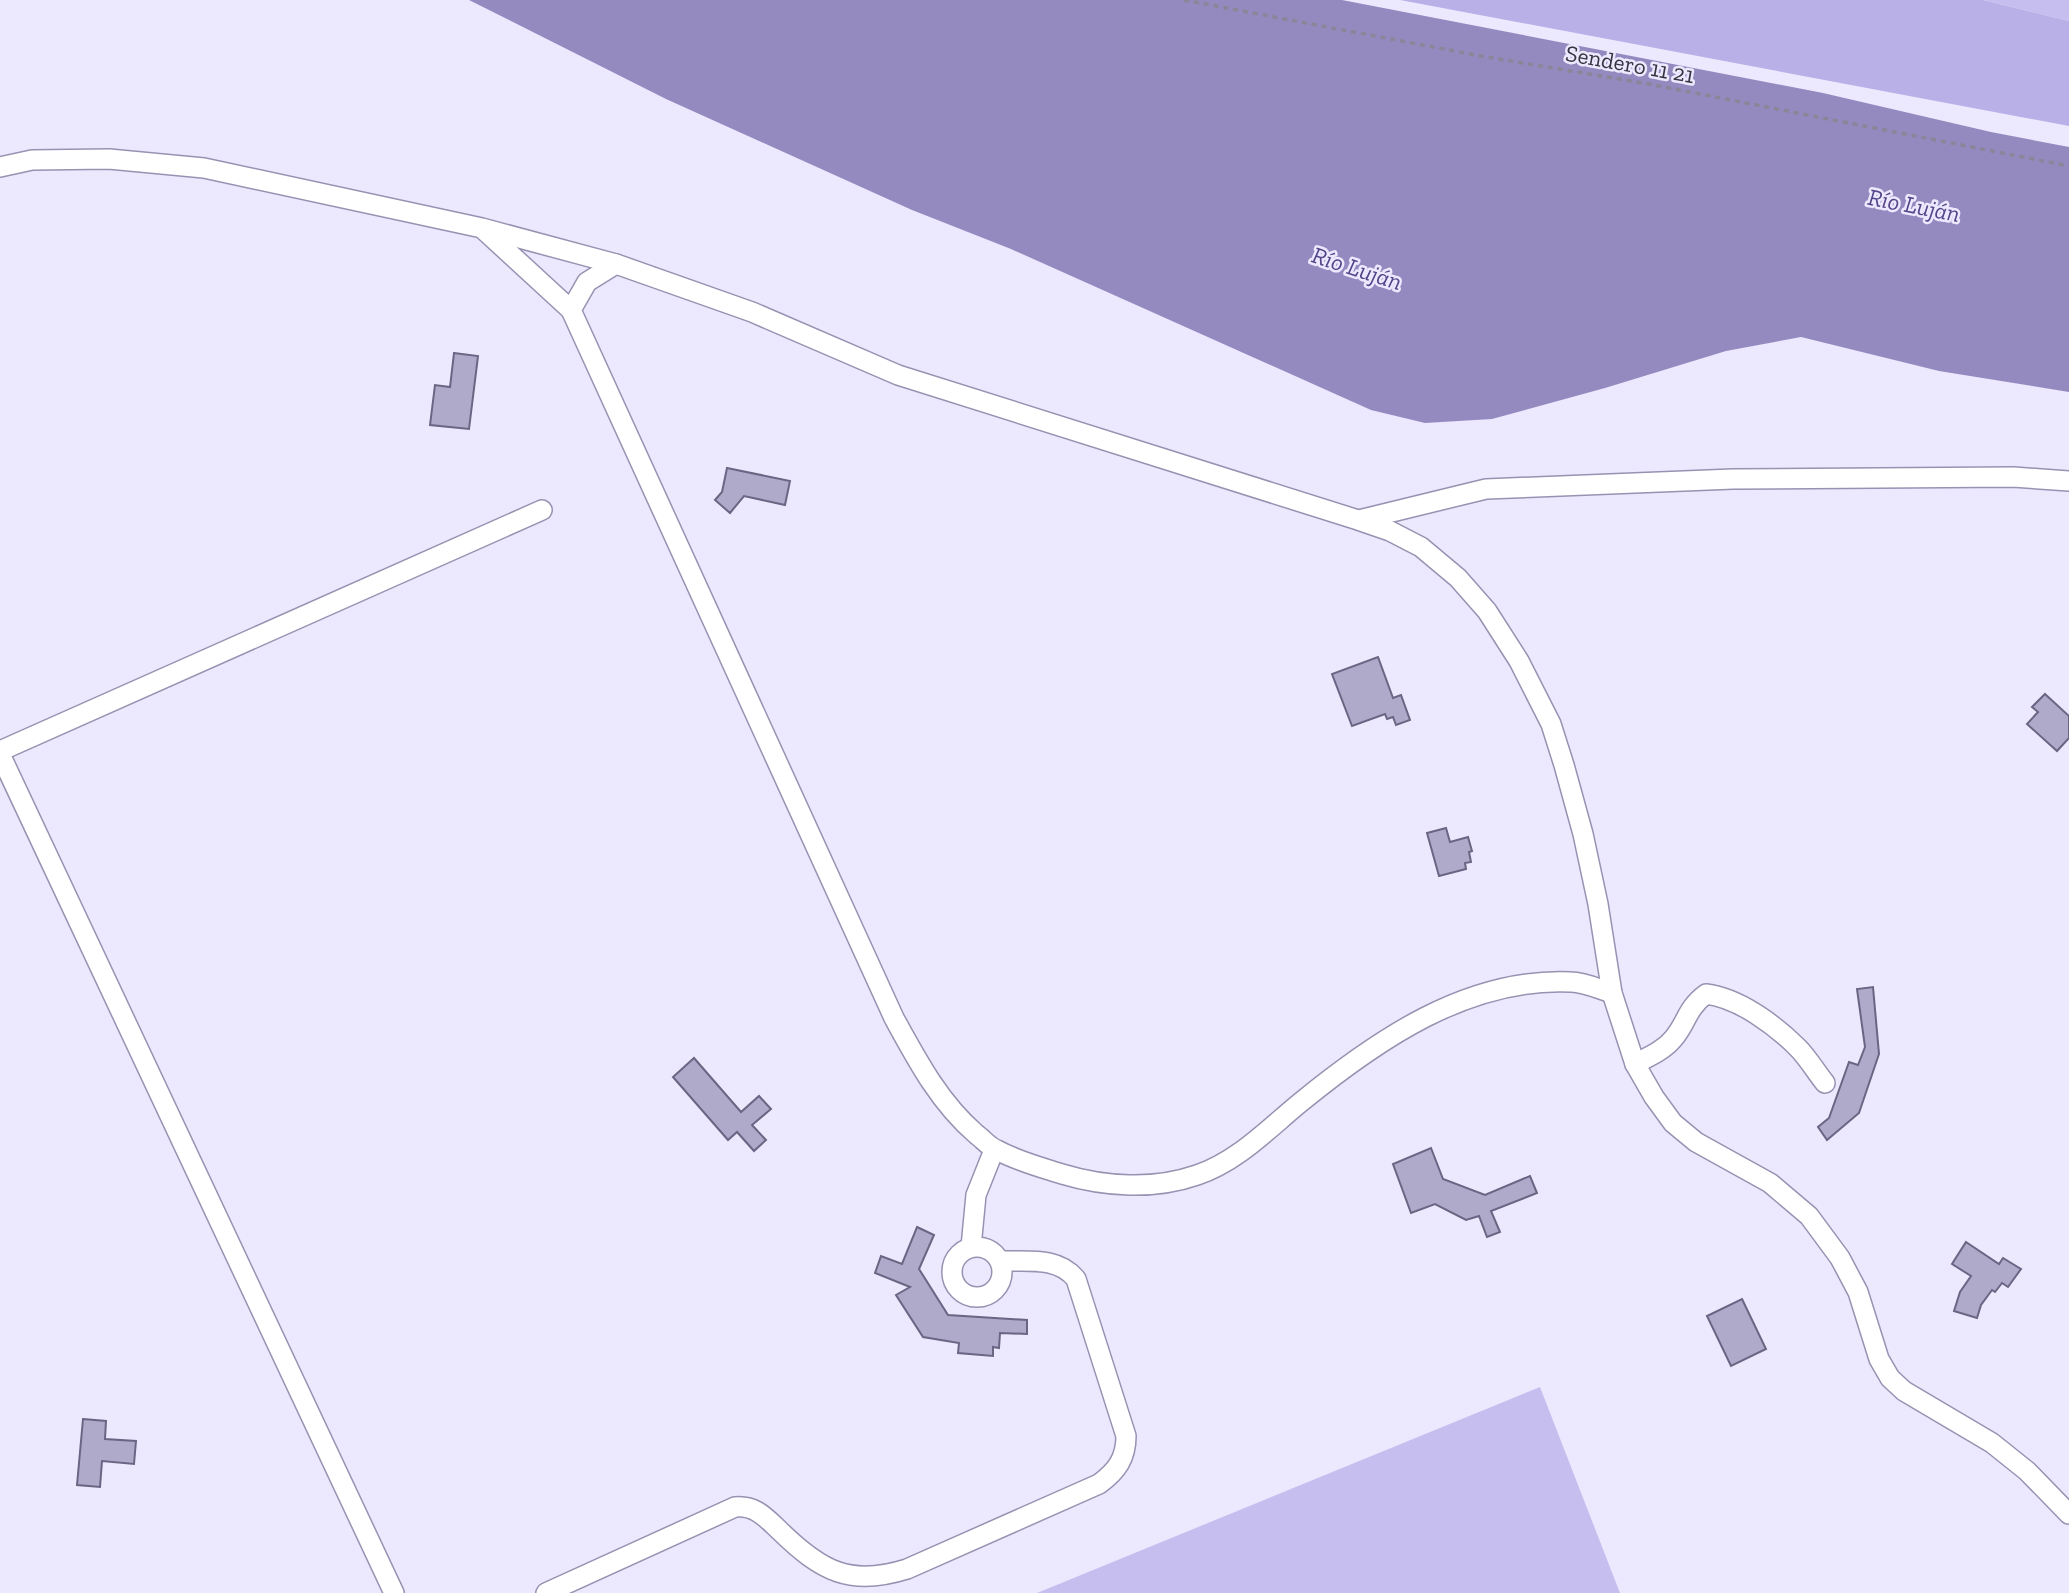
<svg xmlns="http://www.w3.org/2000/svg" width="2069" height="1593" font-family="'Zilla Slab',serif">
<rect width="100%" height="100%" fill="#ece9fe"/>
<g fill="#c7bef0">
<path d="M1983 0H2069V21Z"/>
<path d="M1540 1387 1620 1593H1037Z"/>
</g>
<path fill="#bab0e8" d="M1400 0H1983L2069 21V126Z"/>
<path fill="#948ac0" d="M469 0H1342L1823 93 1991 132 2069 147V392L1939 371 1801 337 1726 351 1605 388 1492 419 1425 423 1371 410 1011 249 912 210 666 99Z"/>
<g fill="#afa9ca" stroke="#6b6584" stroke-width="2">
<path d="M454 353 478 356 469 429 430 425 435 385 450 387Z"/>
<path d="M727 468 790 481 785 505 744 496 730 513 715 500 722 492Z"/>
<path d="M1378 657 1393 698 1401 695 1410 720 1396 725 1393 717 1387 719 1385 714 1352 726 1332 674Z"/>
<path d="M2045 694 2069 716V738L2057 751 2027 724 2038 712 2032 707Z"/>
<path d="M1446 828 1450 842 1468 837 1472 851 1469 852 1471 862 1465 863 1466 869 1439 876 1427 833Z"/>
<path d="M1873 987 1879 1054 1859 1113 1827 1140 1818 1127 1829 1118 1849 1062 1858 1065 1865 1047 1857 989Z"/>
<path d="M694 1058 741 1112 759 1096 771 1109 752 1125 766 1140 754 1151 737 1132 728 1140 673 1077Z"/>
<path d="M1431 1148 1443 1179 1485 1195 1530 1176 1537 1193 1491 1211 1500 1232 1487 1237 1479 1216 1466 1220 1435 1204 1411 1213 1393 1164Z"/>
<path d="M917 1227 934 1235 919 1269 948 1315 1027 1320V1334L1000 1333 999 1348 993 1347V1356L958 1353 959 1343 923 1337 896 1295 910 1287 875 1273 881 1256 902 1264Z"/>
<path d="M1966 1242 1999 1264 2003 1258 2021 1269 2008 1287 2002 1283 1995 1292 1992 1290 1981 1305 1977 1318 1954 1311 1960 1292 1971 1276 1952 1264Z"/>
<path d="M1742 1299 1766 1349 1731 1366 1707 1316Z"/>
<path d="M83 1419 106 1421 105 1439 136 1441 134 1464 102 1461 100 1487 77 1485Z"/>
</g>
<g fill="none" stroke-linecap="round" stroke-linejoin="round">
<g stroke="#9792b2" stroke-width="22">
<g id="minor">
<path d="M0 167 32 160 109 159 204 168 482 228 616 264 752 312 898 375 1358 520 1390 531 1421 547 1458 578 1487 611 1519 661 1551 724 1564 765 1583 834 1598 904 1612 993 1635 1064 1654 1097 1673 1123 1696 1142 1770 1183 1809 1216 1840 1258 1858 1292 1879 1359 1890 1378 1904 1391 1992 1443 2027 1471 2069 1514"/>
<path d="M484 230 571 310"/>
<path d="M616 264 587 282 571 310 894 1018C917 1060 939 1102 976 1134 983 1139 989 1147 997 1150 1017 1161 1040 1167 1062 1174 1105 1187 1154 1190 1197 1175 1237 1162 1269 1128 1301 1102 1377 1040 1468 977 1571 982 1584 982 1599 989 1612 993"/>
<path d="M1359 520 1486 489 1733 479 2013 477 2069 481"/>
<path d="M0 751 542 510"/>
<path d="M0 754 394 1593"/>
<path d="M1635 1064C1648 1057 1663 1051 1673 1039 1687 1023 1686 1009 1706 994 1739 998 1775 1025 1798 1048 1808 1058 1816 1072 1825 1083"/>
<circle cx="977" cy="1272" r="25"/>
<path d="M971 1247 976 1195 994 1150"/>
<path d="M546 1593 735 1507C756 1505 766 1518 780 1531 821 1571 850 1587 907 1569L1099 1484C1117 1471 1126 1458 1126 1436L1076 1279C1058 1256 1027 1262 1000 1261"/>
</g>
</g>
<path stroke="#898697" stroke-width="3.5" stroke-dasharray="5 5" stroke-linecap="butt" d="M1184 0 1481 56 1649 84 2069 166"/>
<use href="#minor" stroke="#fff" stroke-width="19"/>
</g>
<g text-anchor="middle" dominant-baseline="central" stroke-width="5" stroke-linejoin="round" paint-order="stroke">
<g font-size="23" fill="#373442" stroke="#ece9fe">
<text transform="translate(1630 64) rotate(10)">Sendero 11 21</text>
</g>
<g font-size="24" font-style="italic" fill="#554489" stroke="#ece9fe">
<text transform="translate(1914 205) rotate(11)">Río Luján</text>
<text transform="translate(1357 268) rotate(18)">Río Luján</text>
</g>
</g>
</svg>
